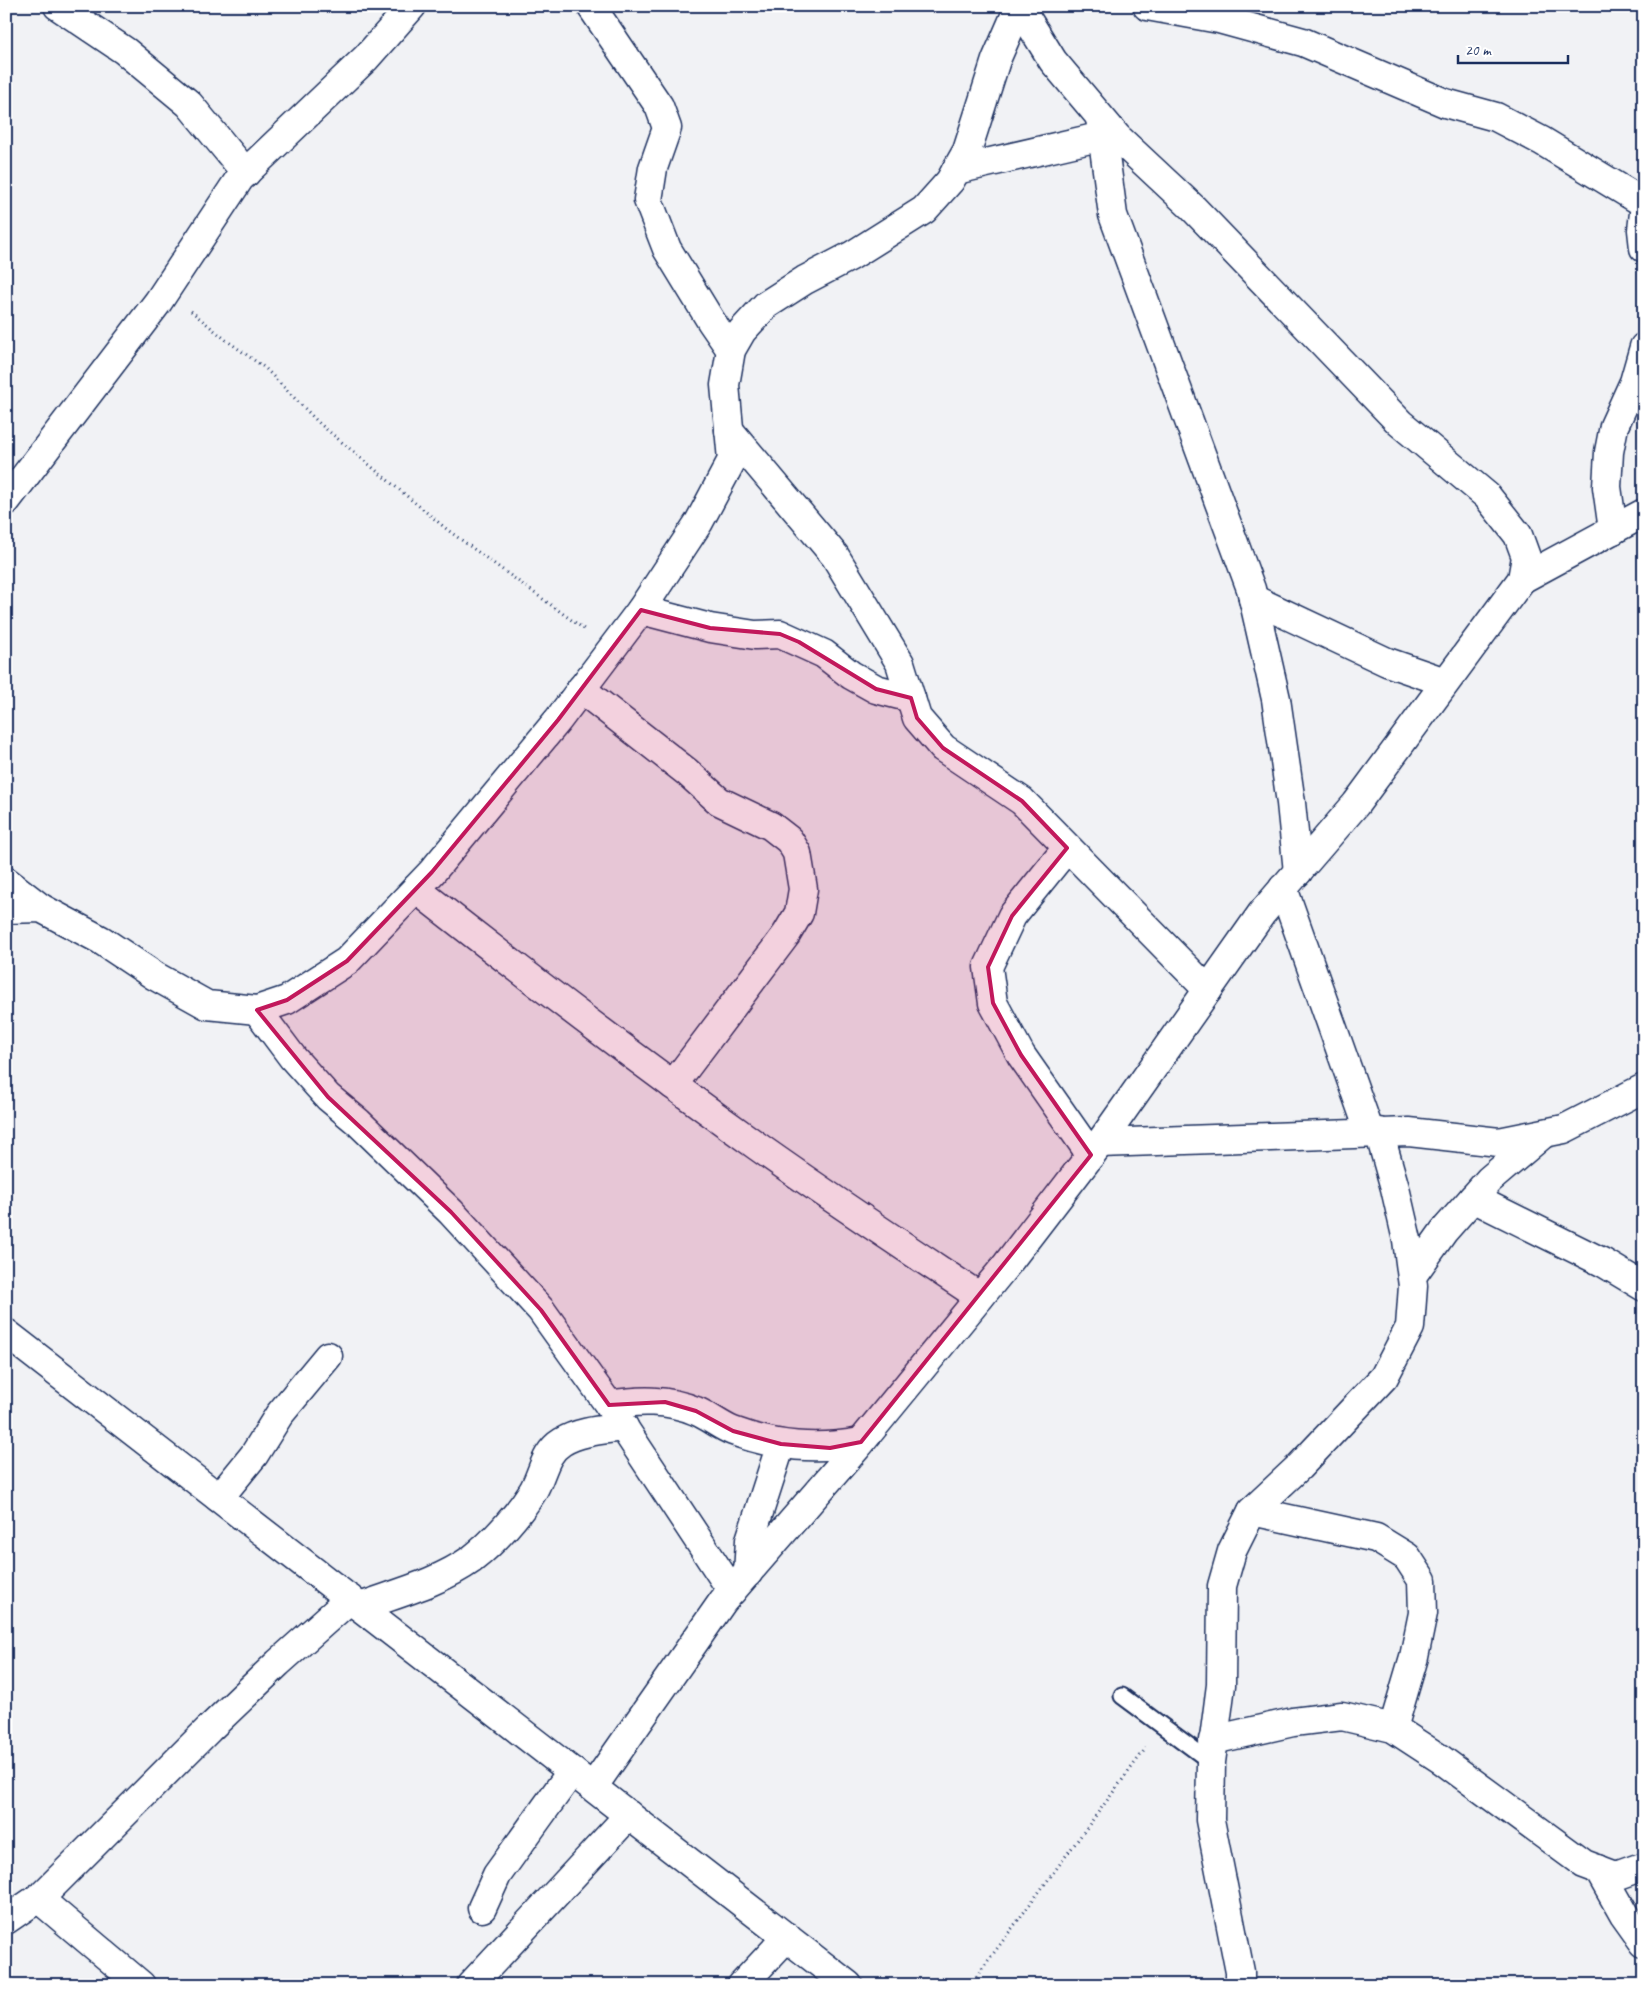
<svg xmlns="http://www.w3.org/2000/svg" width="1650" height="1991" font-family="Caveat,sans-serif">
<rect width="100%" height="100%" fill="#f1f2f5"/>
<filter id="ink" filterUnits="userSpaceOnUse"><feTurbulence type="fractalNoise" baseFrequency=".02" numOctaves="2"/><feDisplacementMap in="SourceGraphic" scale="10" xChannelSelector="R" yChannelSelector="G"/><feConvolveMatrix kernelMatrix="1 2 1 2 8 2 1 2 1" color-interpolation-filters="sRGB"/></filter>
<g filter="url(#ink)">
<g fill="none" stroke-linecap="round" stroke-linejoin="round">
<g stroke="#1b2f5e" stroke-width="19">
<path id="lane" d="M1122 1696 1211 1762"/>
</g>
<g stroke="#1b2f5e" stroke-width="31">
<g id="street">
<path d="M58 6 125 51 189 104 246 173"/>
<path d="M591 6 659 106 667 128 653 168 648 200 667 249 711 321 731 350"/>
<path d="M1147 6 1219 19 1303 42 1445 103 1496 117 1542 141 1644 203"/>
<path d="M1100 118 1113 215 1251 589 1276 699 1291 803 1298 872"/>
<path d="M956 170 1103 136"/>
<path d="M1644 213 1642 230 1644 248"/>
<path d="M729 430 835 556 900 663 917 718 943 748 1022 801 1208 990"/>
<path d="M6 501 158 302 240 178 366 58 412 6"/>
<path d="M1613 530 1607 487 1609 452 1614 426 1634 382 1644 347"/>
<path d="M1522 579 1644 513"/>
<path d="M1253 599 1387 662 1445 682"/>
<path d="M641 610 710 628 755 635 780 634 824 654 851 675 876 689 911 698"/>
<path d="M581 689 687 772 719 801 771 826 789 840 797 853 803 889 799 913 786 935 673 1085"/>
<path d="M1067 848 1012 916 988 967 993 1003 1021 1055 1091 1155"/>
<path d="M6 881 41 908"/>
<path d="M1283 888 1370 1133"/>
<path d="M416 889C528 977 641 1063 757 1146 830 1198 905 1247 980 1297"/>
<path d="M6 909 41 908 101 940 155 976 207 1005 257 1010 287 1000 347 961 432 872 558 720 641 610 699 522 732 460 725 385 731 350 742 331 766 305 805 280 851 256 924 210 950 181 967 151 996 60 1019 7"/>
<path d="M257 1010 293 1058 328 1097 358 1122 451 1212 541 1310 609 1405 732 1591"/>
<path d="M1100 1143 1409 1132 1499 1142 1564 1129 1644 1088"/>
<path d="M1473 1198 1604 1263 1644 1287"/>
<path d="M1412 1276 1444 1231 1489 1180 1543 1134"/>
<path d="M609 1405C639 1400 667 1399 696 1411 709 1416 720 1426 733 1431 776 1447 816 1450 861 1442"/>
<path d="M219 1498 254 1455 279 1415 328 1356"/>
<path d="M1252 1511 1376 1538 1407 1557 1422 1580 1423 1613 1414 1657 1393 1728"/>
<path d="M748 1573 750 1540 781 1444"/>
<path d="M360 1607C398 1593 438 1583 472 1559 494 1542 518 1515 533 1491 543 1474 544 1453 562 1442 580 1431 603 1430 624 1427"/>
<path d="M1213 1740 1293 1722 1342 1716 1393 1728 1442 1760 1584 1864 1616 1876 1644 1866"/>
<path d="M593 1787 723 1601 857 1447 1007 1264 1100 1143 1262 913 1356 804 1522 579 1526 557 1518 535 1487 496 1400 423 1193 208 1117 137 1053 61 1019 6"/>
<path d="M1598 1869 1624 1915 1644 1943"/>
<path d="M38 1898 141 1985"/>
<path d="M482 1908 497 1875 572 1771"/>
<path d="M6 1920 44 1894 209 1729 278 1663 350 1599"/>
<path d="M471 1985 629 1815"/>
<path d="M742 1985 787 1937"/>
<path d="M1240 1985V1972L1210 1820 1211 1762 1221 1685 1222 1586 1232 1551 1252 1511 1299 1467 1384 1377 1410 1327 1413 1286 1407 1240 1395 1188 1379 1132"/>
</g>
</g>
<g stroke="#1b2f5e" stroke-width="31">
<path id="secondary" d="M6 1333 848 1985"/>
</g>
<g stroke="#1b2f5e" stroke-width="3" stroke-dasharray="1 4" stroke-linecap="butt">
<path d="M191 311 226 340 265 368 320 424 449 531 584 629"/>
<path d="M970 1985 1146 1748"/>
</g>
<use href="#lane" stroke="#fff" stroke-width="15"/>
<use href="#street" stroke="#fff" stroke-width="28"/>
<use href="#secondary" stroke="#fff" stroke-width="28"/>
</g>
</g>
<path fill="#c2185b" fill-opacity="0.2" stroke="#c2185b" stroke-width="4" stroke-linejoin="round" d="M641 610 710 628 780 634 799 642 876 689 911 698 917 718 943 748 1022 801 1067 848 1012 916 988 967 993 1003 1021 1055 1091 1155 861 1442 830 1448 781 1444 733 1431 696 1411 665 1402 609 1405 541 1310 451 1212 328 1097 257 1010 287 1000 347 961 432 872 558 720Z"/>
<rect width="1650" height="1991" fill="none" stroke="#fff" stroke-width="25"/>
<rect x="12" y="12" width="1625" height="1966" fill="none" stroke="#1b2f5e" stroke-width="2" filter="url(#ink)"/>
<path d="M1458 55v8h110v-8" fill="none" stroke="#1b2f5e" stroke-width="2.5"/>
<text x="1465" y="55" font-size="15" fill="#1b2f5e" stroke="#ffffff" stroke-width="4" paint-order="stroke">20 m</text>
</svg>
